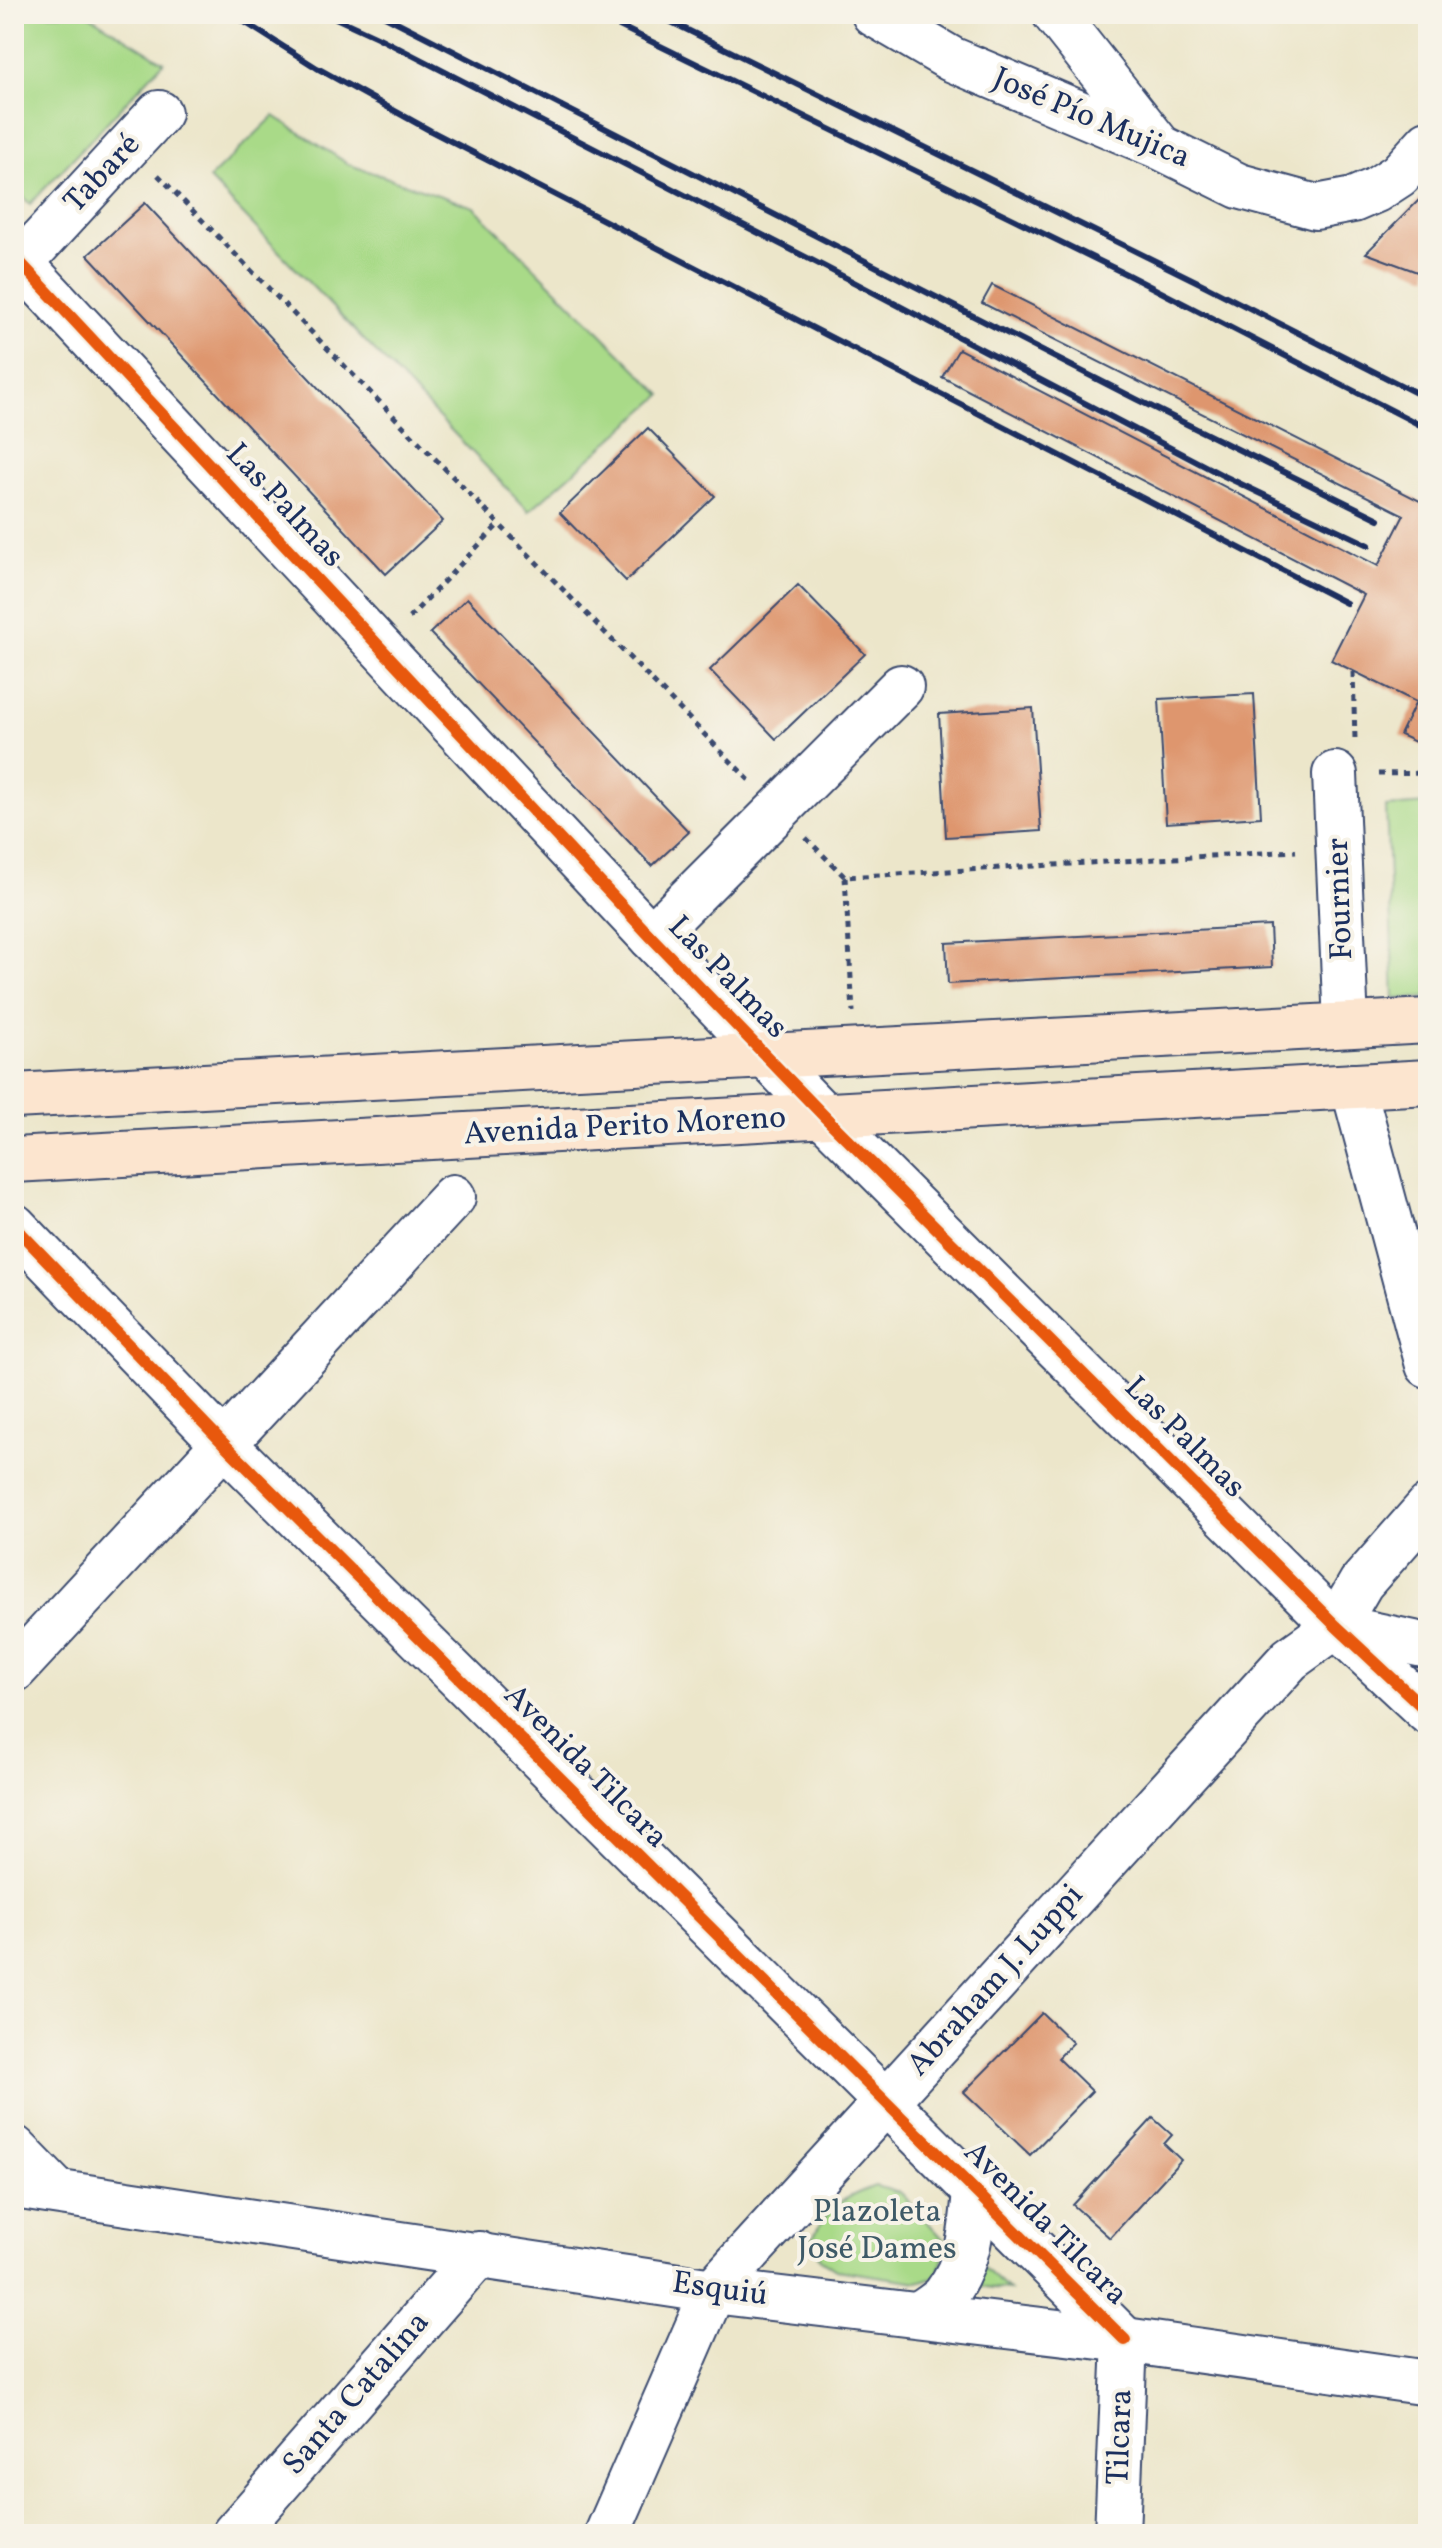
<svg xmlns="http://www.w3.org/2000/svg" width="1442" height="2548" font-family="Vollkorn,serif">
<rect width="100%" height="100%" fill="#f7f3e8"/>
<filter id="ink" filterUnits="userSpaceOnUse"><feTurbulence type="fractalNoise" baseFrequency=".0125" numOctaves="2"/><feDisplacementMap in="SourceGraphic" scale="16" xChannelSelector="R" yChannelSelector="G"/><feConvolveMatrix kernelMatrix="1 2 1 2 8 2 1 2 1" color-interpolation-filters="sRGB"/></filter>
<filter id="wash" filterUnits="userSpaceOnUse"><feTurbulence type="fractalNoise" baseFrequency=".006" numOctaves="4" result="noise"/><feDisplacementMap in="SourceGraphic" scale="32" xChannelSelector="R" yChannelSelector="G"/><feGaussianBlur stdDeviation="1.8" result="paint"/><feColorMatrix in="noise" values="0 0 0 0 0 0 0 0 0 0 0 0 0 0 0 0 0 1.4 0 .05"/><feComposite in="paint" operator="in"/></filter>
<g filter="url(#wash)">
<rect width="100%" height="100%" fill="#ece6ca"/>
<g fill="#a9da88" stroke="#628473" stroke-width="2">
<path d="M14 14H87L164 62 30 204 14 188Z"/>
<path d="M274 116 350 165 474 207 662 395 529 511 209 179Z"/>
<path d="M1428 804V997L1394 999 1386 807Z"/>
<path d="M875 2186 901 2193 947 2243 938 2276 918 2282 836 2270 821 2260 811 2242C828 2206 838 2200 875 2186Z"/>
<path d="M975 2260 1009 2290 963 2284Z"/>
</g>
<g id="blocks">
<g fill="#de966e">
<path d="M1428 191V276L1366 253Z"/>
<path d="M145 203 443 521 386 574 88 255Z"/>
<path d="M992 285 1428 505V742L1426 747 1400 735 1416 702 1331 660 1364 595 942 377 959 349 1378 566 1404 515 982 303Z"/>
<path d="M648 428 715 496 626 581 560 513Z"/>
<path d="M798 585 865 654 776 739 710 670Z"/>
<path d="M467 598 689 832 652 866 430 633Z"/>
<path d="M1254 694 1261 817 1166 823 1159 699Z"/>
<path d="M1033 708 1041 831 946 837 939 714Z"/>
<path d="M1270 926 1272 967 948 984 946 943Z"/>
<path d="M1042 2013 1073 2043 1058 2058 1092 2091 1030 2155 964 2092Z"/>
<path d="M1153 2118 1172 2135 1164 2144 1181 2160 1110 2238 1073 2205Z"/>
</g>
</g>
</g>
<g filter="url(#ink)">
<use href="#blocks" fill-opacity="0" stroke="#3a4a6e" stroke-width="2"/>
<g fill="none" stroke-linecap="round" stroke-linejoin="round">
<g stroke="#3a4a6e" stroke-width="48">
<g id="minor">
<path d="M874 14 951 59 1160 147 1239 186 1316 207 1353 200 1376 190 1399 175 1428 143"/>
<path d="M1055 14 1156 142"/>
<path d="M14 256 651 937 824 1116 1336 1626 1428 1712"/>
<path d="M14 270 159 113"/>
<path d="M1335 774 1346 1025"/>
<path d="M651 937 901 687"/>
<path d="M1353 1086 1428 1365"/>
<path d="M1338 1627 1428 1646"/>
<path d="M14 1670 453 1197"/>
<path d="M14 2148 57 2192"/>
<path d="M234 2534 479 2254"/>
<path d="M607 2534 713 2291 1290 1659 1336 1626 1361 1583 1428 1507"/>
<path d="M1117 2534 1125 2340"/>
</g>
</g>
<g stroke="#3a4a6e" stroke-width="48">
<g id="tertiary">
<path d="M14 1226 224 1444 1125 2340"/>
<path d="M14 2186 713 2291 1125 2340 1428 2383"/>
<path d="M919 2315C927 2309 938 2303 945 2295 969 2264 972 2228 975 2190"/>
</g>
</g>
<g stroke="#3a4a6e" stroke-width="48">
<g id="secondary">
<path d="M14 1096 1428 1021"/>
<path d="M14 1160 1428 1082"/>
</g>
</g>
<g stroke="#3a4a6e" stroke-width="5" stroke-dasharray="6 6" stroke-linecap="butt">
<path d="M158 175 749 780"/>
<path d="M409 618 499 524"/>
<path d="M1353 672 1355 739"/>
<path d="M1378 774 1428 773"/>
<path d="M806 838 845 877 1296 851"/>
<path d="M845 877 853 1012"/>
</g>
<use href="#minor" stroke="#fff" stroke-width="44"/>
<use href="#tertiary" stroke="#fff" stroke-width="44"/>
<use href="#secondary" stroke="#fce5cf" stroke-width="44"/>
<g stroke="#1b2f5e" stroke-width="6">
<path d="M232 14 317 68 431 131 1346 603"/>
<path d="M327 14 377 37 825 267 1222 475 1369 545"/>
<path d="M381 14 1136 399 1379 519"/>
<path d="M595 14 1126 274 1428 429"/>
<path d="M655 14 1206 286 1428 399"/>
</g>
<g stroke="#f7f3e8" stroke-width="17">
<g id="cycleway">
<path d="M14 256 651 937 824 1116 1336 1626 1428 1712"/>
<path d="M14 1226 224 1444 1125 2340"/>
</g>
</g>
<use href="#cycleway" stroke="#e8590c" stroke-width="12"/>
</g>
</g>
<g text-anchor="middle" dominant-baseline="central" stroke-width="8" stroke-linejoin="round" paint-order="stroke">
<g font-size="32" fill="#1b2f5e" stroke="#f7f3e8">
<text transform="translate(1091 119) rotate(23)">José Pío Mujica</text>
<text transform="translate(103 174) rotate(-47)">Tabaré</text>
<text transform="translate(284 506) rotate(47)">Las Palmas</text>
<text transform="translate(1341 899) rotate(-92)">Fournier</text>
<text transform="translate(727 978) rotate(46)">Las Palmas</text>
<text transform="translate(625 1127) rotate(-3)">Avenida Perito Moreno</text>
<text transform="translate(1184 1438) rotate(45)">Las Palmas</text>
<text transform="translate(585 1767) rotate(45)">Avenida Tilcara</text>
<text transform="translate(996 1981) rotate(-48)">Abraham J. Luppi</text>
<text transform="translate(1045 2224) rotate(45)">Avenida Tilcara</text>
<text transform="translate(720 2290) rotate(8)">Esquiú</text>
<text transform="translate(357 2394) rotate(-49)">Santa Catalina</text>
<text transform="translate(1121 2437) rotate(-88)">Tilcara</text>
</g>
<g font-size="32" fill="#3e5a68" stroke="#f7f3e8">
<text x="877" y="2213">Plazoleta<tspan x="877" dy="37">José Dames</tspan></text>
</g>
</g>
<rect width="1442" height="2548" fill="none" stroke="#f7f3e8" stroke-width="48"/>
</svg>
